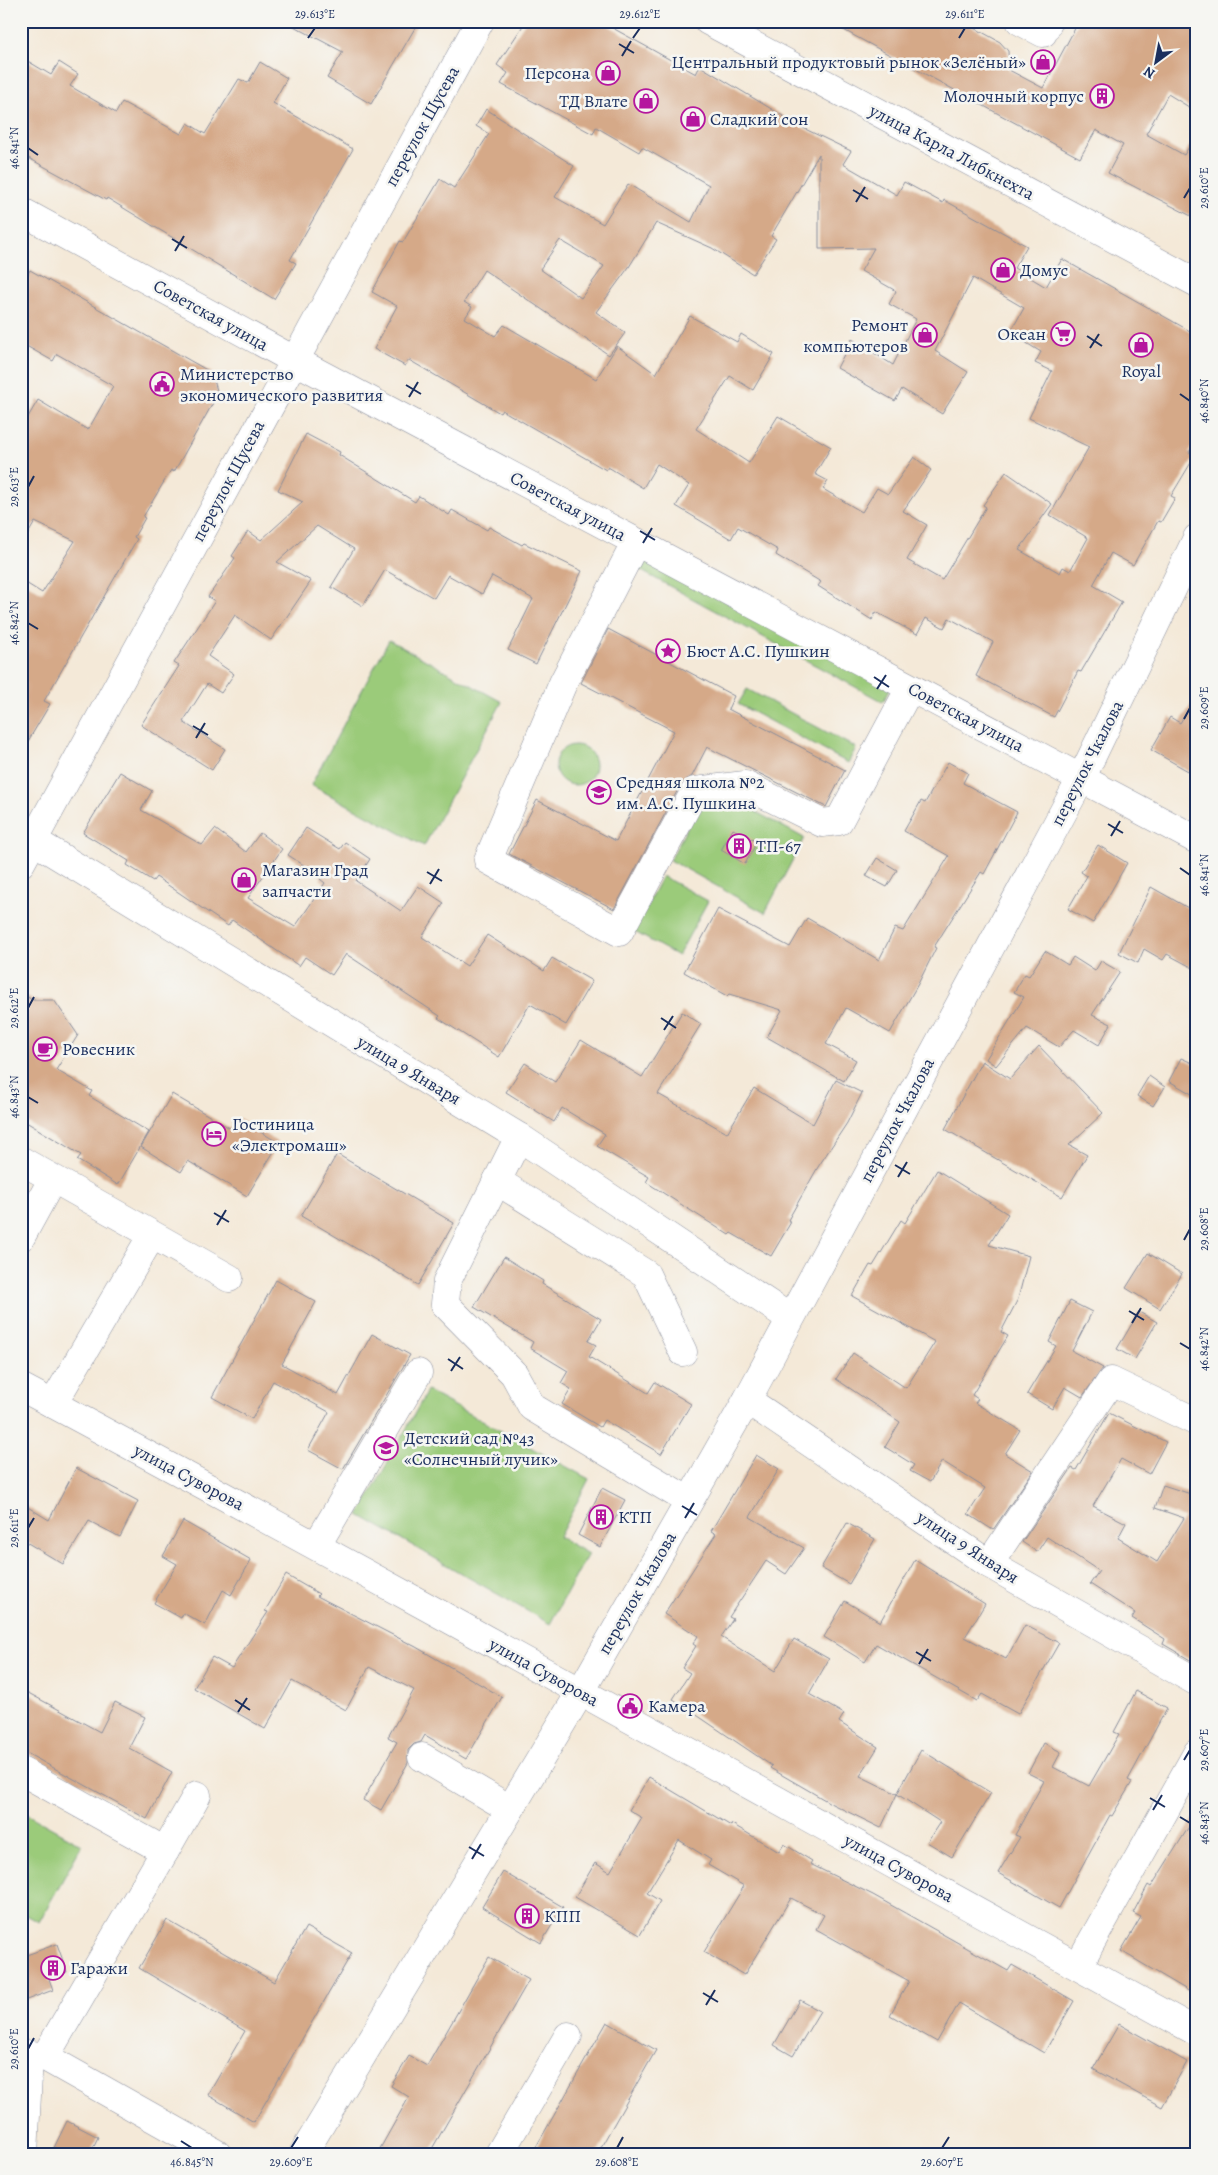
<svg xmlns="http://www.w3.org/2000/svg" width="1218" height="2175" font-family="Alegreya,serif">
<rect width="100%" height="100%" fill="#f6f6f2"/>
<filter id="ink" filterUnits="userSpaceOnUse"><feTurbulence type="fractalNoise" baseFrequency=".02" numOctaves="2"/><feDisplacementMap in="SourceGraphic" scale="10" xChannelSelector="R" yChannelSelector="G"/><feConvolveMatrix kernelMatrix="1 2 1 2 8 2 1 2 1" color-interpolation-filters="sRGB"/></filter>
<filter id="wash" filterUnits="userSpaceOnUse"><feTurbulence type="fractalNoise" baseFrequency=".0096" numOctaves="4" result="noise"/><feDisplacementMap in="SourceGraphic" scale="20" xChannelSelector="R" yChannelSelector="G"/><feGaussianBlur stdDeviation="1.12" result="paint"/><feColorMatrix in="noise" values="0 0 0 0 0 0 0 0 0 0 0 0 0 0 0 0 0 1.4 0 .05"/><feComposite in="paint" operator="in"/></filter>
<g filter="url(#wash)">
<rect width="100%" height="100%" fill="#f4e9d8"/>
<g fill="#9bcb7a" stroke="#5b7d6c">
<path d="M642 556 890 689 883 702 636 568Z"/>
<path d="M389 640 502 702 424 846 311 785Z"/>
<path d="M747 689 856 748 848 763 738 704Z"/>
<circle cx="575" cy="765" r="20"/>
<path d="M698 807H747L804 838 765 913 670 860Z"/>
<path d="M662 876 708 901 678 956 633 931Z"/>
<path d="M427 1391 589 1479 559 1537 588 1554 550 1624 359 1515Z"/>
<path d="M21 1811 82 1845 39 1922 21 1912Z"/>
</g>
<g id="blocks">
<g fill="#d5a988" fill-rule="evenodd">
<path d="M284 21H419L371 104 327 78 343 52Z"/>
<path d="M526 21H600L696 74 700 66 803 128 851 151 843 164 897 195 904 182 943 203 944 200 1027 246 1014 268 1046 287 1062 259 1197 335V438L1189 452 1195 456 1171 496 1175 498 1161 522 1158 521 1133 565 1111 553 1093 585 1122 602 1081 672 1078 671 1054 717 976 676 993 642 949 618 944 628 926 618 917 634 876 612 872 620 818 586 821 582 776 555 778 550 738 527 731 539 676 506 689 485 657 464 643 488 608 467 606 470 502 410 500 413 409 360 405 366 374 349 397 306 372 292 400 241 403 242 440 179 454 188 489 134 476 126 486 109 574 166 555 197 603 224 628 184 691 222 709 185 642 147 639 152 596 127 593 134 501 84 508 73 497 65ZM819 154V249L874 248 861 271 896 291 889 304 916 319 893 365 852 339 837 368 895 401 902 389 942 414 968 372 935 351 973 278 1024 308 1010 333 1041 352 1035 363 1052 371 1029 418 1089 447 1050 515 1088 538 1070 571 1063 567 1060 573 1019 550 1052 504 1006 472 983 505 986 507 942 580 907 560 927 525 903 511 931 470 914 457 888 494 877 488 862 512 823 489 828 481 815 474 831 447 778 416 749 463 696 429 730 376 753 390 774 354 741 334 737 342 690 316 656 374 617 346 596 379 504 325 495 336 465 318 472 307 464 302 484 270 609 355 625 333 596 312 629 267 656 223 712 248 753 274 776 239 771 236ZM560 240 604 266 581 298 540 269Z"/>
<path d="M827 21H962L1000 42 1008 51 1009 70 1043 88 1079 21H1197V112L1168 94 1146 134 1184 155 1197 134V219L1108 173 1123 145 1096 130 1080 158Z"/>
<path d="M21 57 51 75 59 62 78 74 70 86 116 113 122 102 181 134 188 123 205 134 239 79 248 83 260 62 287 78 273 103 353 149 290 260 296 263 274 299 107 198 106 200 21 154Z"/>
<path d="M30 270 212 373 218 394 174 472 171 470 143 517 145 518 134 537 137 539 44 701 50 704 21 753V580L42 593 75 541 35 522 21 546V429L38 400 88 430 113 386 57 354 53 361 21 343V286Z"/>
<path d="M306 434 340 452 339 455 415 502 419 496 449 515 452 510 487 530 489 527 522 545 524 543 582 571 536 664 508 650 533 599 492 576 482 594 448 575 434 598 385 570 363 606 331 587 354 549 317 526 277 562 311 581 271 640 235 615 208 656 234 674 221 693 207 684 183 722 225 749 212 770 141 725 179 666 174 663 215 601 208 597 235 558 232 556 248 531 261 540 303 502 278 490Z"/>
<path d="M608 629 734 696 728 709 845 770 826 807 707 747 692 776 681 784 614 909 509 854 537 800 616 841 674 731 581 683Z"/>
<path d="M1197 695V776L1151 750 1170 717 1180 723Z"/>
<path d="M948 762 968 773 963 783 1017 812 984 874 981 872 934 947 936 948 918 984 890 1033 846 1008 826 1044 856 1060 844 1081 767 1037 782 1010 729 994 727 996 684 972 718 909 790 947 807 918 879 960 895 928 903 931 949 856 904 831 921 801 925 803Z"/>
<path d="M120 772 152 791 141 810 202 845 215 829 246 852 260 833 282 849 248 898 295 927 325 883 320 879 322 877 288 855 306 828 340 849 345 842 370 859 356 881 401 911 418 886 444 903 422 937 467 966 487 935 544 971 552 958 592 981 566 1025 530 1004 499 1057 438 1018 440 1016 346 954 332 975 305 957 299 966 232 920 228 926 156 877 153 881 127 865 129 861 83 833Z"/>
<path d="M733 829 757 842 745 864 721 850Z"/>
<path d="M1098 845 1127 863 1093 923 1068 909 1087 876 1081 872Z"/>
<path d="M877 858 897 870 887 887 866 876Z"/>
<path d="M1151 887 1197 913V970L1167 954 1163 960 1144 949 1138 963 1119 953Z"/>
<path d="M1045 951 1068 965 1073 957 1095 971 1101 961 1120 972 1092 1015 1111 1024 1099 1045 1074 1030 1059 1047 1027 1028 996 1066 986 1059 1024 997 1014 992 1025 974 1029 976Z"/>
<path d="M21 994 33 1000H54L78 1035 56 1070 92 1091 89 1096 149 1132 118 1185 77 1160 81 1155 21 1119Z"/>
<path d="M682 1012 701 1024 658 1094 727 1133 754 1088 813 1124 836 1080 862 1093 847 1123 818 1167 788 1220 791 1222 771 1256 731 1233 729 1235 646 1182 649 1177 597 1146 605 1134 562 1108 554 1122 506 1092 525 1063 555 1082 581 1040 642 1077Z"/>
<path d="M1039 1046 1103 1113 1069 1145 1087 1155 1062 1197 945 1129 982 1061 1010 1079Z"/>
<path d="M1181 1058 1197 1065V1097L1169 1081Z"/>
<path d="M1149 1076 1165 1087 1153 1106 1137 1096Z"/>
<path d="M172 1094 233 1130 239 1119 279 1143 247 1196 188 1161 181 1172 141 1147Z"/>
<path d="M337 1154 454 1223 418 1285 301 1216Z"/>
<path d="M937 1170 1008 1214 989 1245 1029 1256 1018 1299 1001 1332 1008 1336 972 1395 978 1399 975 1403 1020 1430 1005 1454 1033 1471 993 1530 968 1514 985 1488 942 1461 930 1482 910 1471 914 1465 885 1447 900 1422 836 1379 853 1353 906 1388 935 1342 852 1296 870 1265 873 1266 901 1220 905 1223Z"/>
<path d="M1148 1253 1182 1274 1160 1309 1126 1288Z"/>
<path d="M504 1257 543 1281 542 1284 601 1319 588 1341 596 1345 589 1357 648 1393 655 1382 691 1404 661 1454 604 1420 600 1427 562 1404 571 1389 561 1383 568 1371 530 1348 533 1342 474 1307Z"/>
<path d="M276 1280 316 1302 282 1364 338 1395 372 1334 410 1355 343 1469 308 1450 329 1412 273 1381 252 1419 212 1397Z"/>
<path d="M1070 1301 1092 1312 1072 1351 1103 1368 1082 1397 1065 1387 1052 1409 1027 1394 1056 1346 1049 1342Z"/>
<path d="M1139 1312 1157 1322 1135 1359 1117 1349Z"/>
<path d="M1109 1413 1166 1442 1149 1474 1121 1459 1093 1506 1126 1523 1118 1538 1157 1562 1184 1518 1155 1508 1163 1485 1197 1496V1664L1163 1644 1165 1639 1132 1618 1135 1613 1090 1584 1099 1571 1047 1537 1037 1552 1022 1542 1072 1468 1076 1470Z"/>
<path d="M756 1455 779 1469 750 1517 804 1548 786 1574 766 1561 729 1617 733 1619 721 1637 775 1671 794 1639 829 1659 809 1694 844 1714 839 1722 878 1747 860 1776 897 1794 881 1828 832 1804 770 1768 772 1766 673 1699 690 1673 682 1668 696 1646 693 1644 698 1636 664 1614 716 1534 711 1531Z"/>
<path d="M76 1468 138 1501 120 1537 89 1521 63 1564 21 1539V1503L49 1520Z"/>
<path d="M602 1488 625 1500 600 1547 578 1535Z"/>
<path d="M183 1521 251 1560 231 1595 223 1590 205 1625 183 1613 181 1618 154 1603 177 1564 163 1556Z"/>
<path d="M847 1523 875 1539 849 1584 821 1568Z"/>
<path d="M915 1560 985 1604 965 1637 1006 1659 1025 1625 1059 1643 1018 1714 982 1694 977 1701 876 1644 865 1662 824 1637 845 1601 880 1622Z"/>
<path d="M286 1575 319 1594 317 1596 416 1647 502 1697 466 1759 425 1735 421 1742 414 1744 408 1750V1763L381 1810 363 1800 397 1742 388 1737 414 1690 369 1667 346 1710 292 1681 265 1729 194 1688 212 1657 232 1668 268 1612 265 1611Z"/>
<path d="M21 1689 100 1732 115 1702 145 1717 129 1748 172 1772 147 1819 21 1750Z"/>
<path d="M1136 1691 1167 1708 1128 1780 1132 1782 1112 1816 1110 1815 1059 1908 998 1873 1020 1837 1015 1835 1044 1781 1028 1773 1044 1743 1061 1752 1053 1767 1089 1786 1119 1734 1114 1732Z"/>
<path d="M921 1750 991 1793 952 1857 927 1842 940 1822 897 1794Z"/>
<path d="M649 1777 731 1826 732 1824 779 1852 784 1844 812 1861 810 1864 873 1895 1008 1971 1012 1965 1074 2001 1044 2053 959 2003 937 2042 890 2015 909 1981 816 1929 824 1915 791 1898 744 1975 704 1952 744 1886 708 1865 711 1860 679 1840 647 1893 660 1901 640 1935 575 1897 595 1863 610 1872 642 1818 629 1810Z"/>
<path d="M1197 1814V1996L1121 1951 1141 1917 1133 1913 1148 1885 1151 1887Z"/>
<path d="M503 1872 563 1907 541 1943 482 1907Z"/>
<path d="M167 1920 274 1982 306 1927 352 1953 254 2122 208 2095 245 2031 139 1968Z"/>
<path d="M57 1944 67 1972 49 1979 53 1990 21 2002V1957Z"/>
<path d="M489 1957 529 1980 429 2154H377L409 2097 391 2086 409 2056 427 2066Z"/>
<path d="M800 2000 820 2011 793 2056 774 2045Z"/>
<path d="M607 2022 656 2050 597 2154H532Z"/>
<path d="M1119 2024 1187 2062 1162 2107 1093 2069Z"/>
<path d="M67 2121 98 2137 90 2154H51Z"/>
</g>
</g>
</g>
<g filter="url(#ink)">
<use href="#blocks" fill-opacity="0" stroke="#888c9b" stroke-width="1"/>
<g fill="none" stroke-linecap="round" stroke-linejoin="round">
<g stroke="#888c9b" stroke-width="29">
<g id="minor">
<path d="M1020 21 1043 33 1049 21"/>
<path d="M21 211 294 360 1197 840"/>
<path d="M636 542 563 683 488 860 619 932 695 791 745 785 822 823 839 821 910 688"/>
<path d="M21 833 519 1137 790 1318"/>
<path d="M21 863 480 21"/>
<path d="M519 1137 447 1281 445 1304 514 1374 532 1407 689 1501"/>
<path d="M22 1161 229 1278"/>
<path d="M497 1181 646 1274 683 1352"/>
<path d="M21 1237 52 1180"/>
<path d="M21 1387C415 1597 805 1817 1197 2032"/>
<path d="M747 1400 989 1564 1197 1682"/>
<path d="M53 1404 152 1235"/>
<path d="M317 1545 418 1373"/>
<path d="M989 1564 1111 1381 1197 1422"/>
<path d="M422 1757 510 1809"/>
<path d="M21 1771 165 1851 45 2057 21 2053"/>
<path d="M165 1851 197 1795"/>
<path d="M1078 1966 1197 1753"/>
<path d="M45 2057 217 2154"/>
<path d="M24 2154 29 2055"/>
<path d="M303 2154 580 1693 747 1400 1081 779 1197 538"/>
<path d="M499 2154 568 2036"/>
</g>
</g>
<g stroke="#888c9b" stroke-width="29">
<path id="major" d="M708 21 1197 283"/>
</g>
<use href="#minor" stroke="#fff" stroke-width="28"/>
<use href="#major" stroke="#fff" stroke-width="28"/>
</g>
</g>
<path fill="none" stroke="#1b2f5e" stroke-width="2" d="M308 38 315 28M633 38 640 28M959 38 965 28M619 44 634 53M622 56 631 41M28 148 38 155M853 190 868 199M1184 198 1190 188M856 202 865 187M172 239 187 248M175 251 184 236M1087 336 1102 346M1090 348 1099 334M406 385 421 394M1180 394 1190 401M409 397 418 382M28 487 34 476M640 531 655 540M643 543 652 528M28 623 38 629M874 677 889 687M877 689 886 675M1184 719 1190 708M193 726 208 735M196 738 205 723M1108 824 1123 833M1111 836 1120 821M1180 868 1190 875M427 872 442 881M430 884 439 869M28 1008 34 997M661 1018 676 1028M664 1030 673 1016M28 1097 38 1103M895 1165 910 1174M898 1177 907 1162M214 1213 229 1222M217 1225 226 1210M1184 1240 1190 1229M1129 1311 1144 1320M1132 1323 1141 1308M1180 1343 1190 1349M448 1359 463 1369M451 1371 460 1357M682 1506 697 1515M685 1518 694 1503M28 1528 34 1518M916 1652 931 1661M919 1664 928 1649M235 1700 250 1710M238 1712 247 1698M1184 1760 1190 1750M1150 1798 1165 1807M1153 1810 1162 1795M1180 1817 1190 1823M469 1847 484 1856M472 1859 481 1844M703 1993 718 2002M706 2005 715 1990M28 2049 34 2038M181 2141 192 2148M291 2148 298 2137M617 2148 623 2137M942 2148 949 2137"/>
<defs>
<g id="shop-ring" transform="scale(1.25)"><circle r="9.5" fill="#f6f6f2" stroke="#b5179e" stroke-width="1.5"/><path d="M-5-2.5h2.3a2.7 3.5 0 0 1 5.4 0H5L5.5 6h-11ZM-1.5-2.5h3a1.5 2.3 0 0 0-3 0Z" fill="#b5179e"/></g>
<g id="building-ring" transform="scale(1.25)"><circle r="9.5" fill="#f6f6f2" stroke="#b5179e" stroke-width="1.5"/><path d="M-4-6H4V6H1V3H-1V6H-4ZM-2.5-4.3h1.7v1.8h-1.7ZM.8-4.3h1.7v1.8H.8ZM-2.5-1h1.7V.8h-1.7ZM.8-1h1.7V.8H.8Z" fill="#b5179e"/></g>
<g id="supermarket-ring" transform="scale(1.25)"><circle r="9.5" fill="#f6f6f2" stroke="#b5179e" stroke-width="1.5"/><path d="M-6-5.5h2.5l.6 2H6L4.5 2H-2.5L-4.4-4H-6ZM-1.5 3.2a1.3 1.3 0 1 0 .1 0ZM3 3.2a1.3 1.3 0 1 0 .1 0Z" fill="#b5179e"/></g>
<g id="civic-ring" transform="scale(1.25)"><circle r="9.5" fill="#f6f6f2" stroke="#b5179e" stroke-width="1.5"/><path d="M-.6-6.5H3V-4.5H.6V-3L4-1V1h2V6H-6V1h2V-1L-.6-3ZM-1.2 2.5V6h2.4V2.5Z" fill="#b5179e"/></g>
<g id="sight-ring" transform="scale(1.25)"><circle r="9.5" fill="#f6f6f2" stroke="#b5179e" stroke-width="1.5"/><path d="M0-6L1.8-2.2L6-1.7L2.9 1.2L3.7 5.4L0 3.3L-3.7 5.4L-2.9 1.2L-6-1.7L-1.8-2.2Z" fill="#b5179e"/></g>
<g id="school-ring" transform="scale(1.25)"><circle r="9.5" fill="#f6f6f2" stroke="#b5179e" stroke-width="1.5"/><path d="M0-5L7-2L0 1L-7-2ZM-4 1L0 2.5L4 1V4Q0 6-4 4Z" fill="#b5179e"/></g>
<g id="cafe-ring" transform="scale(1.25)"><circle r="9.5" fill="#f6f6f2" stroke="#b5179e" stroke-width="1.5"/><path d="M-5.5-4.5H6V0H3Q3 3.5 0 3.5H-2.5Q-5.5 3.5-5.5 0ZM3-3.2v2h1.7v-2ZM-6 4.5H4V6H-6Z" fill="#b5179e"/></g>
<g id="hotel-ring" transform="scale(1.25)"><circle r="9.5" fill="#f6f6f2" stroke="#b5179e" stroke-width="1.5"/><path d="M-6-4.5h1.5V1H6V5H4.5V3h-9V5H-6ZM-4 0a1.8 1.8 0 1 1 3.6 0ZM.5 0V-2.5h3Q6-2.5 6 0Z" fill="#b5179e"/></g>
</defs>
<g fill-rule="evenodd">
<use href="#shop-ring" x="1043" y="62"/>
<use href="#shop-ring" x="608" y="73"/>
<use href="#building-ring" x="1102" y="96"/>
<use href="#shop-ring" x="646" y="101"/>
<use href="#shop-ring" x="693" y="119"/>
<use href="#shop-ring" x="1003" y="270"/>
<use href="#supermarket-ring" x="1063" y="334"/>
<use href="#shop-ring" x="925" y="335"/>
<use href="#shop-ring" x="1141" y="345"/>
<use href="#civic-ring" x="162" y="384"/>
<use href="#sight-ring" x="668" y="651"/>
<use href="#school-ring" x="599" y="792"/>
<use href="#building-ring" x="739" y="846"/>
<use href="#shop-ring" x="244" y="880"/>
<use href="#cafe-ring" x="45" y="1049"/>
<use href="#hotel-ring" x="214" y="1134"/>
<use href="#school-ring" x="386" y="1448"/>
<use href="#building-ring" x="601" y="1517"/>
<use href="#civic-ring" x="630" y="1706"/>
<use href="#building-ring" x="527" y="1916"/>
<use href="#building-ring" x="53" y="1968"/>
</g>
<g text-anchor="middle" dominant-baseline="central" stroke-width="5" stroke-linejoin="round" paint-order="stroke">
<g font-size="18" fill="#1b2f5e" stroke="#f6f6f2" text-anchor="start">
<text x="1026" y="62" text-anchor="end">Центральный продуктовый рынок «Зелёный»</text>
<text x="590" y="73" text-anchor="end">Персона</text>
<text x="1084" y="96" text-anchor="end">Молочный корпус</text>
<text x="628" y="101" text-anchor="end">ТД Влате</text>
<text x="710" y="119">Сладкий сон</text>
<text x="1020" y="270">Домус</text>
<text x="908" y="325" text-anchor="end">Ремонт<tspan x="908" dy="21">компьютеров</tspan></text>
<text x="1046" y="334" text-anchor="end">Океан</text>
<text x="1141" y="371" text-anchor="middle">Royal</text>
<text x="180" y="374">Министерство<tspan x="180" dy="21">экономического развития</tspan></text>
<text x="686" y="651">Бюст А.С. Пушкин</text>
<text x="616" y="782">Средняя школа №2<tspan x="616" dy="21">им. А.С. Пушкина</tspan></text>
<text x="756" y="846">ТП-67</text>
<text x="262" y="870">Магазин Град<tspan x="262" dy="21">запчасти</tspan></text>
<text x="62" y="1049">Ровесник</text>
<text x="232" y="1124">Гостиница<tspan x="232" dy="21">«Электромаш»</tspan></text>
<text x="404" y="1438">Детский сад №43<tspan x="404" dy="21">«Солнечный лучик»</tspan></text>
<text x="618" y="1517">КТП</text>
<text x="648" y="1706">Камера</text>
<text x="544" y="1916">КПП</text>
<text x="70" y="1968">Гаражи</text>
</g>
<g font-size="18" fill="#1b2f5e" stroke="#f6f6f2">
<text transform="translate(422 126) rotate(-61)">переулок Щусева</text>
<text transform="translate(952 152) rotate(28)">улица Карла Либкнехта</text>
<text transform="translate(211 315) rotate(29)">Советская улица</text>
<text transform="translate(228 481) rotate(-62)">переулок Щусева</text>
<text transform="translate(568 506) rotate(28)">Советская улица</text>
<text transform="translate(966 717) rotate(28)">Советская улица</text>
<text transform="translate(1087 763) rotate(-63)">переулок Чкалова</text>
<text transform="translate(409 1070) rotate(31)">улица 9 Января</text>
<text transform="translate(897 1120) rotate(-62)">переулок Чкалова</text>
<text transform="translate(189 1477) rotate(28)">улица Суворова</text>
<text transform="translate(968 1547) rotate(33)">улица 9 Января</text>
<text transform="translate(637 1593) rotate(-60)">переулок Чкалова</text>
<text transform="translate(544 1672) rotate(29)">улица Суворова</text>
<text transform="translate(899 1868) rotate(29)">улица Суворова</text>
</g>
</g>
<rect width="1218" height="2175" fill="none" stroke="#f6f6f2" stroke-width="55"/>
<g transform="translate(1156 62) rotate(212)" stroke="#f6f6f2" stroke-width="4" paint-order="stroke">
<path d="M0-4L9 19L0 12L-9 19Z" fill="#1b2f5e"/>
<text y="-8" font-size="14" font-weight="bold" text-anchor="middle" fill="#1b2f5e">N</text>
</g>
<rect x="28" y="28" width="1162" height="2120" fill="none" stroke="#1b2f5e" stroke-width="2"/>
<g font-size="12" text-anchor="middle" fill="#1b2f5e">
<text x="315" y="18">29.613°E</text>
<text x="640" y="18">29.612°E</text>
<text x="965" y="18">29.611°E</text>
<text transform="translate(14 148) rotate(-90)" y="4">46.841°N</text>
<text transform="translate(1204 188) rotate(-90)" y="4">29.610°E</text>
<text transform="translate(1204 401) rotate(-90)" y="4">46.840°N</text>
<text transform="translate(14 487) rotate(-90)" y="4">29.613°E</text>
<text transform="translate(14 623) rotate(-90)" y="4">46.842°N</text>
<text transform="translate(1204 708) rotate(-90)" y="4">29.609°E</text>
<text transform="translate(1204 875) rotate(-90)" y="4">46.841°N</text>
<text transform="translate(14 1008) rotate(-90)" y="4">29.612°E</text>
<text transform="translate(14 1097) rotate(-90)" y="4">46.843°N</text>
<text transform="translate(1204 1229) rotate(-90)" y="4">29.608°E</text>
<text transform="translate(1204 1349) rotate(-90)" y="4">46.842°N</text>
<text transform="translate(14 1528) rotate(-90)" y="4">29.611°E</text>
<text transform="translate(1204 1750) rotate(-90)" y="4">29.607°E</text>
<text transform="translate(1204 1823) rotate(-90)" y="4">46.843°N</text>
<text transform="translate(14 2049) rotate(-90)" y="4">29.610°E</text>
<text x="192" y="2166">46.845°N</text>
<text x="291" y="2166">29.609°E</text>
<text x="617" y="2166">29.608°E</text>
<text x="942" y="2166">29.607°E</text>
</g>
</svg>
